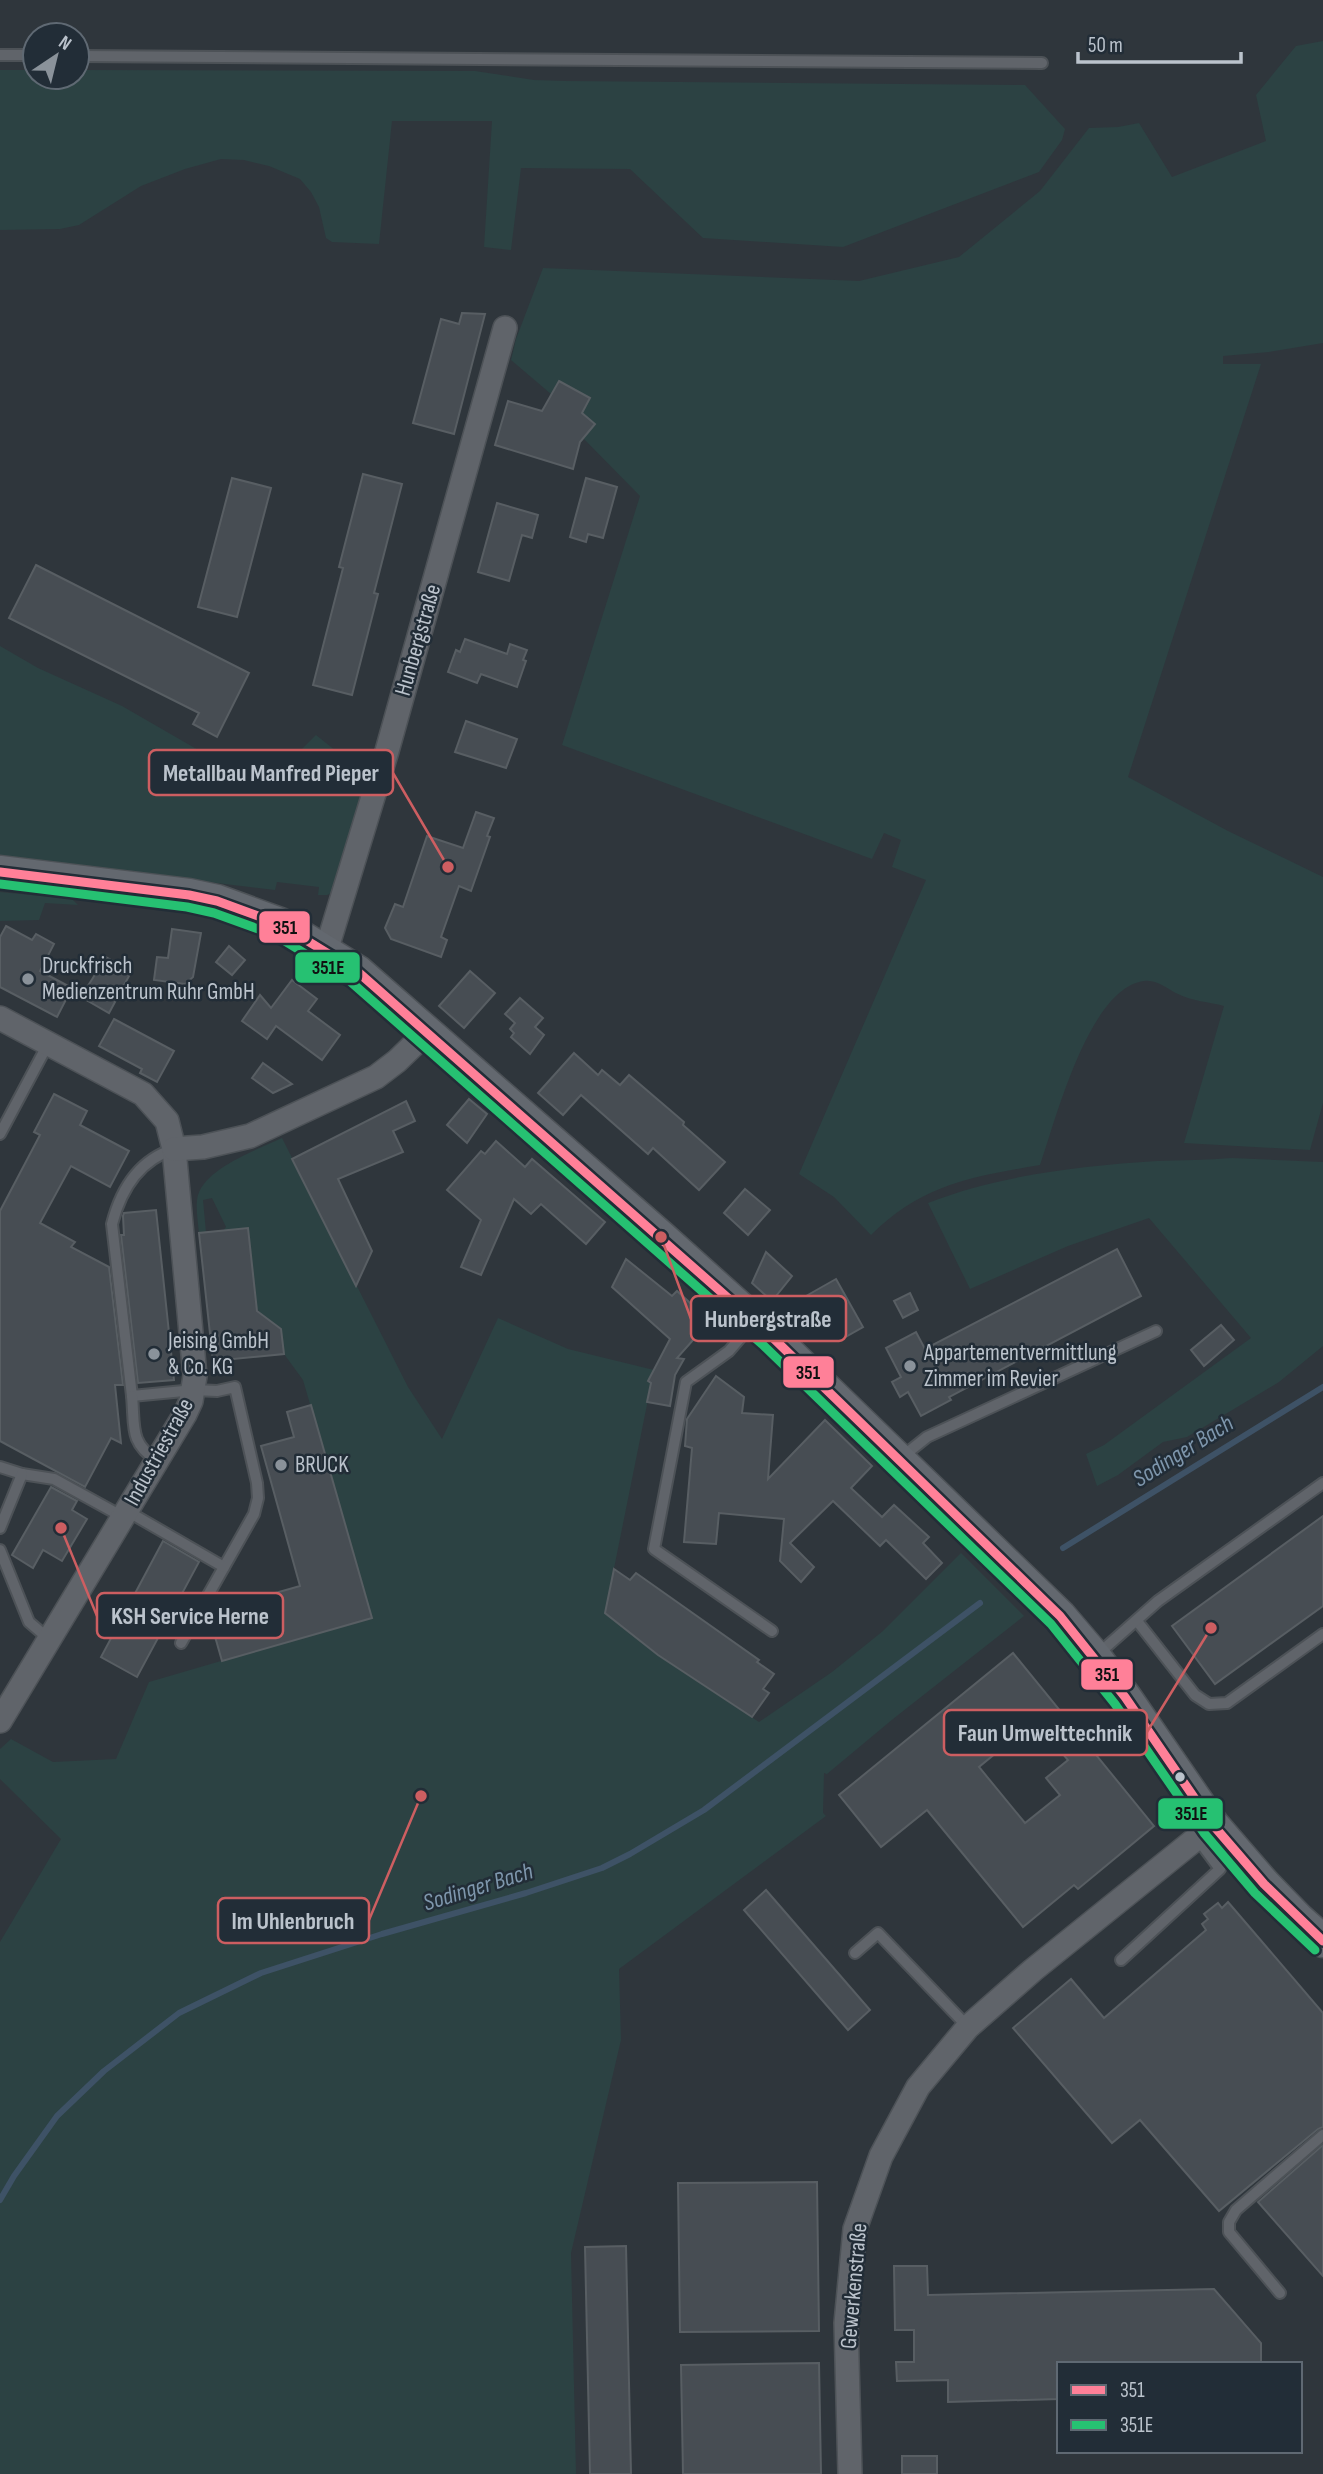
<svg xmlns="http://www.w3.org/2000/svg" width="1323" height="2474" font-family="'Sofia Sans Condensed',sans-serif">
<rect width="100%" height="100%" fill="#2f363c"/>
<g fill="#2c4243">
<path d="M1323 41V343L1269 352 1223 356V364H1261L1128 777 1228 831 1323 877V1103L1310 1150 1184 1143 1224 1006C1210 1002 1191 1001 1178 994 1167 989 1157 979 1144 981 1089 988 1056 1119 1040 1165 971 1177 923 1184 871 1235L834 1197 799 1174 926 880 892 867 901 840 884 833 872 859 562 745 640 496 583 438 595 424 575 406 577 402 586 406 589 398 559 381 551 394 511 360 516 339 543 268 859 281 959 257 1040 191 1089 128 1118 127 1139 123 1172 177 1266 141 1256 95 1296 46Z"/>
<path d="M0 70H35V77H77V70L475 71 534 80 566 81 1025 85 1065 129 1062 140 1039 172 843 247 703 238 630 169 521 168 511 250 484 247 492 121H392L379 244 332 242 326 238 319 207 311 192 300 179 269 166 244 160 221 159 185 169 141 186 79 225 60 229 0 230Z"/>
<path d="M0 646 38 668 122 706 200 751 256 774 273 771 286 765 316 735 365 774 369 787 336 891 327 895H318L319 887 277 882 275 890 0 857Z"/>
<path d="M0 892 72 899 78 905 45 903 39 920 0 921Z"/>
<path d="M282 1138 408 1387 442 1439 498 1318 568 1349 654 1370 605 1613 658 1655 759 1722 832 1672 883 1631 961 1553 1024 1616 893 1719 827 1774 824 1773 823 1813 826 1816 619 1969 621 2040 571 2253 576 2474H0V1942L61 1839 0 1779V1749L11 1739 53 1762 116 1759 149 1682 372 1617 303 1380 284 1354 281 1329 260 1313 257 1308 248 1228 223 1231 226 1227 212 1198 203 1200 206 1232 199 1233C198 1221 195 1206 198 1195 207 1167 257 1150 282 1138Z"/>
<path d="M1232 1158 1323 1162V1346L1279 1382 1187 1437 1163 1442 1118 1475 1097 1486 1086 1454 1104 1445 1251 1338 1149 1218 1068 1246 970 1289 928 1203C1000 1175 1080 1166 1157 1161 1182 1160 1207 1160 1232 1158Z"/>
</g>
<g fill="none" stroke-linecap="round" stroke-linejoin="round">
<g stroke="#3e5266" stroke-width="6">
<path d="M1063 1548 1323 1387"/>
<path d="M0 2200 14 2176 57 2116 104 2071 179 2013 261 1973 382 1934 526 1893 602 1868 630 1854 704 1810 980 1603"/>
</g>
</g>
<g fill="#474d53" stroke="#585e63" stroke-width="2" fill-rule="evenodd">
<path d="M462 313 485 314 454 434 413 423 441 319 459 324Z"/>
<path d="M559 381 590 398 582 413 595 424 580 442 573 469 495 445 508 401 542 411Z"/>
<path d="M363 474 402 484 374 593 378 594 352 695 313 685 343 568 339 567Z"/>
<path d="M232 478 271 488 237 617 198 607Z"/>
<path d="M586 478 617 487 603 538 588 534 586 542 570 537Z"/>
<path d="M497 503 538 515 532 538 522 535 509 581 478 572Z"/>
<path d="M36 565 249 673 217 737 193 724 199 713 9 618Z"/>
<path d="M465 639 507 654 510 644 527 650 523 660 526 661 517 687 481 674 477 683 448 672 456 650 460 652Z"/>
<path d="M466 721 517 739 506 768 455 752Z"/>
<path d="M476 812 494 818 487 836 490 837 471 891 459 886 441 937 447 940 441 957 391 939 385 928 395 904 403 907 427 836 463 848Z"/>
<path d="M6 926 32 940 36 934 54 944 40 971 72 988 57 1017 0 987V937Z"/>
<path d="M172 929 201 933 193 977 185 984 154 980 157 957 168 958Z"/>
<path d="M229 946 245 960 232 975 216 962Z"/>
<path d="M106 957 125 968 129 976 109 1013 81 997Z"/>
<path d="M470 971 495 993 464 1028 439 1006Z"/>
<path d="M292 980 317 999 308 1011 340 1035 322 1060 276 1026 267 1039 242 1021 260 995 271 1008Z"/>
<path d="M520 998 543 1018 535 1027 544 1035 530 1054 511 1037 514 1033 510 1029 515 1023 505 1014Z"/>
<path d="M114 1019 174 1051 157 1082 140 1073 142 1069 99 1046Z"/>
<path d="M574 1053 598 1075 602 1070 620 1085 629 1075 684 1122 683 1125 725 1162 699 1190 653 1148 648 1154 581 1095 563 1115 538 1093Z"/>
<path d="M263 1063 292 1084 273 1093 252 1078Z"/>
<path d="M54 1094 87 1111 80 1125 129 1151 110 1187 71 1166 40 1223 75 1242 71 1247 109 1267 123 1385H115L121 1443 111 1438 85 1487 0 1441V1211L40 1135 34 1132Z"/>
<path d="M469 1099 487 1114 467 1143 447 1125Z"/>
<path d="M406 1101 415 1121 393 1131 403 1152 338 1179 372 1251 356 1286 292 1159Z"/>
<path d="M496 1141 525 1167 532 1159 605 1222 586 1244 541 1204 531 1214 514 1199 481 1275 461 1267 481 1220 447 1190 481 1151 485 1154Z"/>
<path d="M745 1189 770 1210 748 1235 724 1213Z"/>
<path d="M156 1210 174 1380 138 1383 121 1235H124L123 1216 124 1213Z"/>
<path d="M248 1228 257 1311 281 1329 284 1354 213 1361 199 1233Z"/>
<path d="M1117 1249 1141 1296 949 1397 951 1400 921 1416 908 1392 900 1397 892 1382 901 1377 886 1348 916 1332 925 1349Z"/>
<path d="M766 1252 792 1276 772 1301 752 1283Z"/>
<path d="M626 1259 672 1296 677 1291 710 1321 677 1358 684 1359 675 1375 670 1406 647 1402 651 1383 648 1381 670 1339 612 1287Z"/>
<path d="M836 1279 863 1327 842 1339 835 1328 827 1332 806 1296Z"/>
<path d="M910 1293 918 1310 903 1318 894 1301Z"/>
<path d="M1221 1325 1234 1340 1204 1366 1191 1350Z"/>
<path d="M716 1376 744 1397 742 1413 773 1415 768 1479 825 1420 872 1466 851 1488 882 1517 894 1505 929 1537 923 1543 942 1563 926 1579 886 1540 880 1546 833 1501 790 1543 814 1567 801 1582 780 1561 784 1519 719 1513 716 1544 684 1542 692 1448 685 1446 687 1419Z"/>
<path d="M311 1405 372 1618 222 1661 208 1612 300 1586 261 1446 294 1437 287 1412Z"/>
<path d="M51 1487 77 1501 72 1510 87 1519 62 1561 43 1550 33 1568 12 1555Z"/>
<path d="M1323 1516V1606L1215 1684 1172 1626Z"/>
<path d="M163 1541 199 1562 137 1677 101 1657Z"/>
<path d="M614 1569 630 1580 636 1573 759 1660 757 1662 774 1674 763 1689 769 1693 752 1717 658 1655 605 1613Z"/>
<path d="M1013 1653 1154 1826 1078 1889 1074 1885 1023 1927 927 1810 881 1847 839 1795ZM1035 1721 1068 1760 1046 1778 1060 1795 1025 1823 979 1767Z"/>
<path d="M766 1890 870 2010 848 2030 744 1910Z"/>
<path d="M1228 1902 1323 2013V2127L1318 2129 1219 2211 1140 2120 1112 2143 1013 2028 1071 1979 1104 2018 1206 1930 1202 1924 1208 1919 1204 1914 1218 1903 1222 1908Z"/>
<path d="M1323 2145V2276L1258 2202Z"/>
<path d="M817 2182 819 2331 680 2332 678 2183Z"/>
<path d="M626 2246 631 2474H590L585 2247Z"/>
<path d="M894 2266H927L928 2295 1214 2289 1261 2343V2364H1059V2399L948 2402V2380L897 2381 896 2362H914V2330H895Z"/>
<path d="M819 2363 821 2474H683L681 2365Z"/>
<rect x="902" y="2456" width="35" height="18"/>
</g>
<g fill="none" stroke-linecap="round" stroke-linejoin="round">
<g stroke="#4d5257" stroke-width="14">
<g id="lane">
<path d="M0 55H35"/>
<path d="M77 56 1042 63"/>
<path d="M0 1134 48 1044"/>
<path d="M174 1149C139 1160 121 1189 112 1224L132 1396 194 1390 217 1391 235 1387 257 1483 258 1498 254 1514 181 1643"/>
<path d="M753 1323 729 1351 686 1382 654 1549 772 1631"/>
<path d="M132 1396C135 1427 129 1442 157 1461"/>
<path d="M902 1457 927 1437 1156 1331"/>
<path d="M0 1467 22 1474 54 1479 123 1517"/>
<path d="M127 1511 224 1567"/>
<path d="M0 1528 22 1474"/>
<path d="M0 1550 29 1622 50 1640"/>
<path d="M1137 1621 1195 1695 1209 1704 1227 1703 1323 1634"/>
<path d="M1097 1655 1158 1601 1323 1483"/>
<path d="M855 1953 878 1933 968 2027"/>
<path d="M1121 1960 1220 1869 1197 1838"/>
<path d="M1280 2293 1229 2232V2222L1236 2210 1323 2135"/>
</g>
</g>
<g stroke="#4d5257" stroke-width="26">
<g id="street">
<path d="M326 951 387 751 505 328"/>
<path d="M0 1018 143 1094 167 1121 174 1149 195 1376 191 1401 185 1414 0 1721"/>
<path d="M174 1149 203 1147 250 1136 376 1077 397 1061 427 1032"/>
<path d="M850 2474 846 2323 855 2229 881 2156 918 2087 968 2027 1033 1970 1213 1825"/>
</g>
</g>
<g stroke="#4d5257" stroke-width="35">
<path id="secondary" d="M0 872 189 895 217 901 280 924 358 972 661 1237 770 1335 1060 1616 1095 1657 1125 1697 1213 1825 1264 1884 1298 1919 1323 1941"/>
</g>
<use href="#lane" stroke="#60646a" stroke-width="10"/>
<use href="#street" stroke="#60646a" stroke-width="23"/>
<use href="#secondary" stroke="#63686f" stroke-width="32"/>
<g stroke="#222d37" stroke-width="14">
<path id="bus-1" d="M0 872 189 895 217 901 280 924 358 972 770 1335 1060 1616 1125 1697 1213 1825 1264 1884 1323 1941"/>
</g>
<g stroke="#222d37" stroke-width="14">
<path id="bus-2" d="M0 884 187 907 214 913 275 935 351 982 762 1344 1051 1624 1115 1704 1204 1833 1255 1893 1315 1950"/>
</g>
<use href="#bus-1" stroke="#ff8098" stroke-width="9"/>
<use href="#bus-2" stroke="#26c172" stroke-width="9"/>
</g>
<g fill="#8a929a" stroke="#222d37" stroke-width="2.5">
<circle cx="28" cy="979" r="7"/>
<circle cx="154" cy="1354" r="7"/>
<circle cx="910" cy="1366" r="7"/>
<circle cx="281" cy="1465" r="7"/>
</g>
<circle fill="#bbc3cc" stroke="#222d37" stroke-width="2.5" cx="1180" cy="1777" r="6"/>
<g text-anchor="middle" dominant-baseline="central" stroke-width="5" stroke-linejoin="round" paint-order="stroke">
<g font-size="23" fill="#bbc3cc" stroke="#222d37">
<text transform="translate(418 640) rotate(-74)">Hunbergstraße</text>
<text transform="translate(159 1452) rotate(-61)">Industriestraße</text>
<text transform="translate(854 2286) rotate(-85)">Gewerkenstraße</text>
</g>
<g font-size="23" fill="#bbc3cc" stroke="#222d37" text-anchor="start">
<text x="42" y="966">Druckfrisch<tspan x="42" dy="26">Medienzentrum Ruhr GmbH</tspan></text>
<text x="168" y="1341">Jeising GmbH<tspan x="168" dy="26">&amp; Co. KG</tspan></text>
<text x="924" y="1353">Appartementvermittlung<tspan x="924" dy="26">Zimmer im Revier</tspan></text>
<text x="295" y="1465">BRUCK</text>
</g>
<g font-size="24" font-style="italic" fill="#7e96ac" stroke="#222d37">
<text transform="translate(1183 1451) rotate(-32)">Sodinger Bach</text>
<text transform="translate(478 1887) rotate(-17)">Sodinger Bach</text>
</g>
</g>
<path fill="none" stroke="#cd5e61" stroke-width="2.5" d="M448 867L393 773M661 1237L691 1319M61 1528L97 1616M1211 1628L1147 1732M421 1796L369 1920"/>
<g fill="#cd5e61" stroke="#222d37" stroke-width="2.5">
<circle cx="448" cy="867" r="7"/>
<circle cx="661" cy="1237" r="7"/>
<circle cx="61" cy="1528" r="7"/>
<circle cx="1211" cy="1628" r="7"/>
<circle cx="421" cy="1796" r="7"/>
</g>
<g fill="#222d37" stroke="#cd5e61" stroke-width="2.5">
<rect x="149" y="750" width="244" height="45" rx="7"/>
<rect x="691" y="1296" width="155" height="45" rx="7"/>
<rect x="97" y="1593" width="186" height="45" rx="7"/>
<rect x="944" y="1710" width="203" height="45" rx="7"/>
<rect x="218" y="1898" width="151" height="45" rx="7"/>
</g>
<g font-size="24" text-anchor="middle" font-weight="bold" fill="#bbc3cc">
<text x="271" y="781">Metallbau Manfred Pieper</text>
<text x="768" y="1327">Hunbergstraße</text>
<text x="190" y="1624">KSH Service Herne</text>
<text x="1045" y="1741">Faun Umwelttechnik</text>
<text x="293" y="1929">Im Uhlenbruch</text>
</g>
<g stroke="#222d37" stroke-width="2.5">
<rect x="258" y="910" width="53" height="34" rx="7" fill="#ff8098"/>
<rect x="294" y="951" width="67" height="33" rx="7" fill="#26c172"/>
<rect x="782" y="1355" width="53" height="34" rx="7" fill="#ff8098"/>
<rect x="1080" y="1658" width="54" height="33" rx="7" fill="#ff8098"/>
<rect x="1157" y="1797" width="67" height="33" rx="7" fill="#26c172"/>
</g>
<g font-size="19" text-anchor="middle" font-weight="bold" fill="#111">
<text x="285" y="934">351</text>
<text x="328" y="974">351E</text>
<text x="808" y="1379">351</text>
<text x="1107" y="1681">351</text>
<text x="1191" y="1820">351E</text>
</g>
<rect x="1057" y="2362" width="245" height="91" fill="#222d37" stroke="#5f6973" stroke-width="2"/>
<rect x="1071" y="2385" width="35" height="10" fill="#ff8098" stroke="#5f6973" stroke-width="2"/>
<text x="1120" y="2397" font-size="21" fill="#bbc3cc">351</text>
<rect x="1071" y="2420" width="35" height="10" fill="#26c172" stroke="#5f6973" stroke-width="2"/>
<text x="1120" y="2432" font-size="21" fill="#bbc3cc">351E</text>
<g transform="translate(56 56) rotate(35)"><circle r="33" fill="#222d37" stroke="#5f6973" stroke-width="2"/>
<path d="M0-5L12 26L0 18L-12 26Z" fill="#8a929a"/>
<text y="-10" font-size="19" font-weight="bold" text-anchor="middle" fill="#bbc3cc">N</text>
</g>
<path d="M1078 52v10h163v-10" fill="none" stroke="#bbc3cc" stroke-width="3.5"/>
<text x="1088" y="52" font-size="21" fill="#bbc3cc" stroke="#222d37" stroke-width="5" paint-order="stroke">50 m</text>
</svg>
